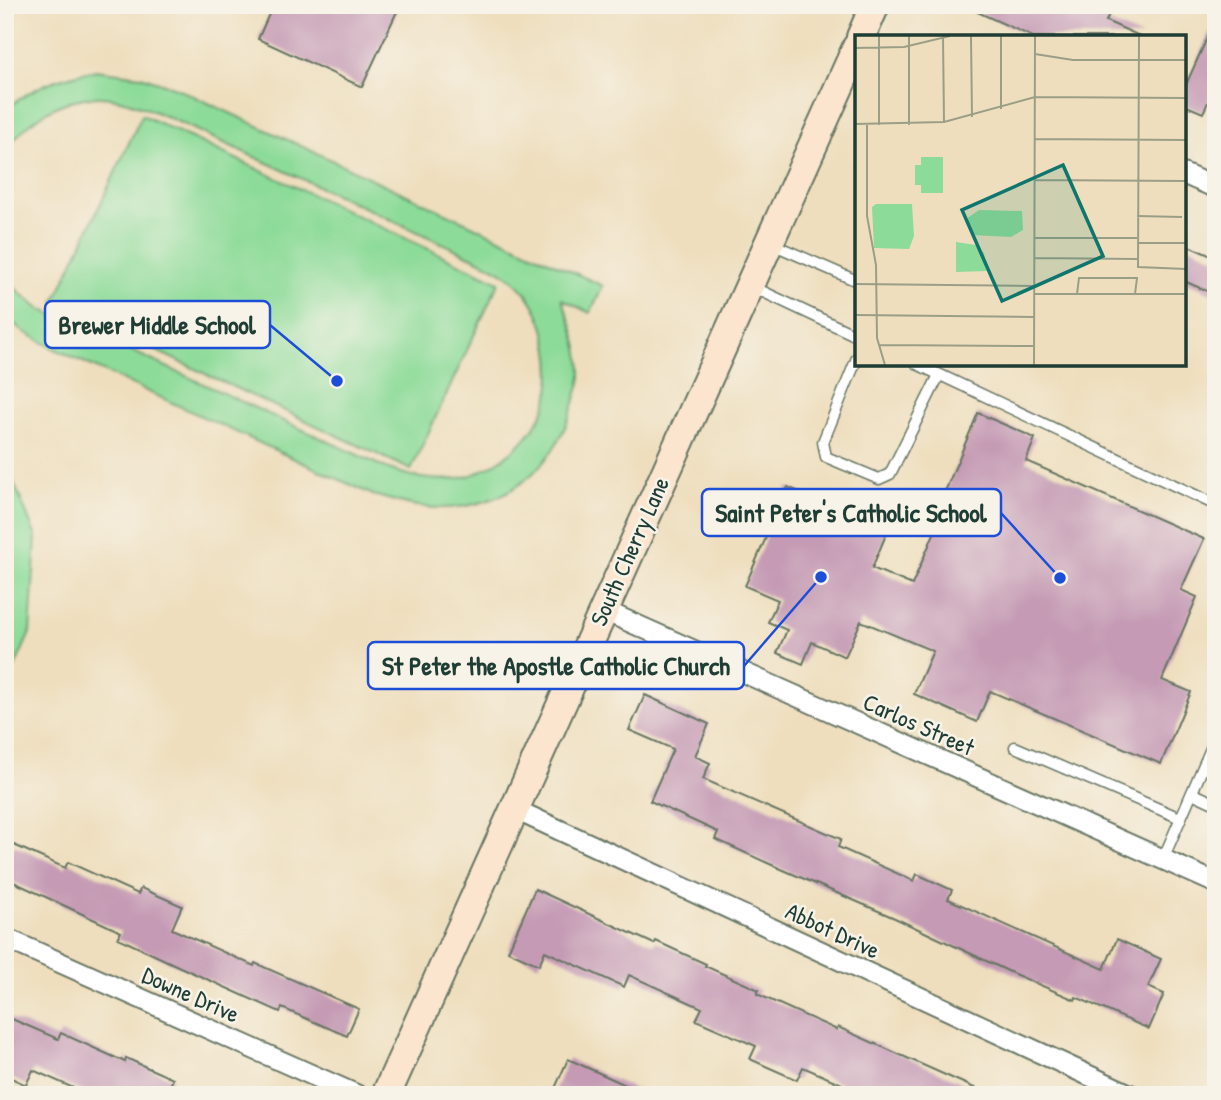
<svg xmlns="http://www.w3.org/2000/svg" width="1221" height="1100" font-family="'Patrick Hand',sans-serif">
<rect width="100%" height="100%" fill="#f7f3e8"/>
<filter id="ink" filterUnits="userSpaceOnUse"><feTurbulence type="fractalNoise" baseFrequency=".0143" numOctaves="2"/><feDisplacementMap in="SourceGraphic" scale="14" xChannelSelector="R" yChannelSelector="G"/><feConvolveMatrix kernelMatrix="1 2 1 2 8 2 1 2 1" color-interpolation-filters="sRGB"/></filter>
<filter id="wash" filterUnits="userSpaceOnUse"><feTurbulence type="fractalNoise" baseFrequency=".00686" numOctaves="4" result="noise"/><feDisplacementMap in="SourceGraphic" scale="28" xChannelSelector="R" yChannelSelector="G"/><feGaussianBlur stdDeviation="1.57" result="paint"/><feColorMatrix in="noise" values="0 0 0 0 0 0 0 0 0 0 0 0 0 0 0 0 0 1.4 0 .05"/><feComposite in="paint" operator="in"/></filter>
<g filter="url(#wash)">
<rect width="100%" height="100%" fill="#eedebd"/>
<g fill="#8ddb99" stroke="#568c66" stroke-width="2">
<path d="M96 70 141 76 176 88 603 286 590 313 562 299C571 324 582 350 581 377 580 385 576 395 574 403 557 460 519 500 458 507 428 511 401 503 373 495L55 349 21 330 5 315V272L16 289 38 308 386 468C409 476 430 482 454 479 468 478 482 471 494 464 514 452 531 435 542 414 560 379 549 316 521 288 510 275 496 269 481 261L163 115C143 107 122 98 100 97 62 96 25 121 5 152V110C37 84 57 78 96 70Z"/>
<path d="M142 115 499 282 411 470 54 303Z"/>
<path d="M5 461 36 537 30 633 5 689Z"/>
</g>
<g id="blocks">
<g fill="#c49ab4">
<path d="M273 5H400L362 87 258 39Z"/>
<path d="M962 5H1113L1106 21 1142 37H1033Z"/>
<path d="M1216 18V85L1203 113 1184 105V89Z"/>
<path d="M1184 244 1216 258V295L1184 281Z"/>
<path d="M978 413 1035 438 1026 461 1204 539 1181 590 1197 597 1162 680 1191 692 1161 764 990 691 977 722 914 694 933 651 861 621 845 657 812 642 803 664 777 653 787 630 768 622 778 600 745 586 788 487 859 518 864 506 893 518 872 568 912 585 939 522 933 520Z"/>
<path d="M645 695 709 724 695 756 710 763 703 779 841 839 838 847 914 881 917 874 952 890 948 899 1104 969 1117 939 1161 959 1148 987 1164 994 1149 1029 1076 997 1075 1000 1012 973 897 919 772 865 715 839 718 832 650 801 673 749 629 730Z"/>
<path d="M14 845 65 868 68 862 138 894 141 888 182 906 172 929 254 966 255 963 359 1009 347 1036 282 1008 280 1012 180 967 118 938 121 932 5 878V865Z"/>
<path d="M535 889 654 944 656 941 706 964 705 966 759 990 757 994 837 1030 838 1027 990 1095H867L803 1067 797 1080 750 1059 756 1046 696 1020 702 1008 629 975 624 987 545 951 539 965 508 951Z"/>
<path d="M5 1016 58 1039 61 1033 125 1062 126 1058 173 1079 166 1095H89L33 1070 26 1085 5 1075Z"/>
<path d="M568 1059 648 1095H552Z"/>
</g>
</g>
</g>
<g filter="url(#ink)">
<use href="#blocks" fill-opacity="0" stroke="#677564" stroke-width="2"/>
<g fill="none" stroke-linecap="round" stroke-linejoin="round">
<g stroke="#677564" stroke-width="13">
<g id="lane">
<path d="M772 244 857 281"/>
<path d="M753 287 857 336"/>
<path d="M857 358 823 442 826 457 879 479 890 474 939 375"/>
<path d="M917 364 1216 505"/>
<path d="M1015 747 1180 818"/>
<path d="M1192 793 1216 804"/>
<path d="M1163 859 1216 737"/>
</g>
</g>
<g stroke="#677564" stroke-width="23">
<g id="street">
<path d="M1184 174 1216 188"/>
<path d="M603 610 1216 883"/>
<path d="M514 809 1131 1095"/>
<path d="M5 938 357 1095"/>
</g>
</g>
<g stroke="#677564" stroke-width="32">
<g id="secondary">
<path d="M861 37 875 5"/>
<path d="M386 1095 857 47"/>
</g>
</g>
<use href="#lane" stroke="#fff" stroke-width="10"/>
<use href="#street" stroke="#fff" stroke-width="19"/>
<use href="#secondary" stroke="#fbe5cf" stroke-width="28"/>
</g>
</g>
<g text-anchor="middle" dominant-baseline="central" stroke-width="5" stroke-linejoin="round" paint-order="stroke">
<g font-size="24" fill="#1f3d34" stroke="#f7f3e8">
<text transform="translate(629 551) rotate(-66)">South Cherry Lane</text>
<text transform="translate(919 724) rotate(24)">Carlos Street</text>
<text transform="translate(833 930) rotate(25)">Abbot Drive</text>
<text transform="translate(191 994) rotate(24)">Downe Drive</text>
</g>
</g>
<g transform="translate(855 35)">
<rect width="331" height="331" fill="#eedebd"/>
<path d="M66 122H88V158H66V150H60V130H66ZM21 169H57L59 201 54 214 19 213 17 172ZM124 175 167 176 168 195 156 202 117 200 111 184ZM101 207 121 210 129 218 132 236 101 237Z" fill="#8ddb99"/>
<path fill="none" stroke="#9b9e86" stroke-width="2" d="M88 1 89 87M116 1 117 82M146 1V74M284 1 283 232 331 234M0 13 49 12 95 1M180 19 218 25H331M0 89 89 87 180 62 331 63M12 90V181L21 230 22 303 30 330M24 90V1M54 90V1M179 104 331 105M179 145 331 146M282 181 327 182M179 203H282M282 208H331M180 223 282 224M0 249 179 251M179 259H331M222 259 224 243H282L280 259M0 280 179 282M24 310 179 311M179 330 180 1"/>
<path fill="#0f766e" fill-opacity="0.15" stroke="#0f766e" stroke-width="3.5" d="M208 130 248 221 147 266 107 175Z"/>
<rect width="331" height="331" fill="none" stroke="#1f3d34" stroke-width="3.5"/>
</g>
<path fill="none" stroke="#1d4ed8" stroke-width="2.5" d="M337 381L270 325M1060 578L1001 513M821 577L744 666"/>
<g fill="#1d4ed8" stroke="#f7f3e8" stroke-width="2.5">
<circle cx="337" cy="381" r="7"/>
<circle cx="1060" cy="578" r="7"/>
<circle cx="821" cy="577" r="7"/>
</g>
<g fill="#f7f3e8" stroke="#1d4ed8" stroke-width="2.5">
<rect x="45" y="301" width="225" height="47" rx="7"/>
<rect x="702" y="489" width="299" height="47" rx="7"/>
<rect x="368" y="642" width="376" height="47" rx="7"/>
</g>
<g font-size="26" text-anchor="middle" font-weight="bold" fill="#1f3d34">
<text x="157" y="334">Brewer Middle School</text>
<text x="851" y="522">Saint Peter's Catholic School</text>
<text x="556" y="675">St Peter the Apostle Catholic Church</text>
</g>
<rect width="1221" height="1100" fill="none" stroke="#f7f3e8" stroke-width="28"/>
</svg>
